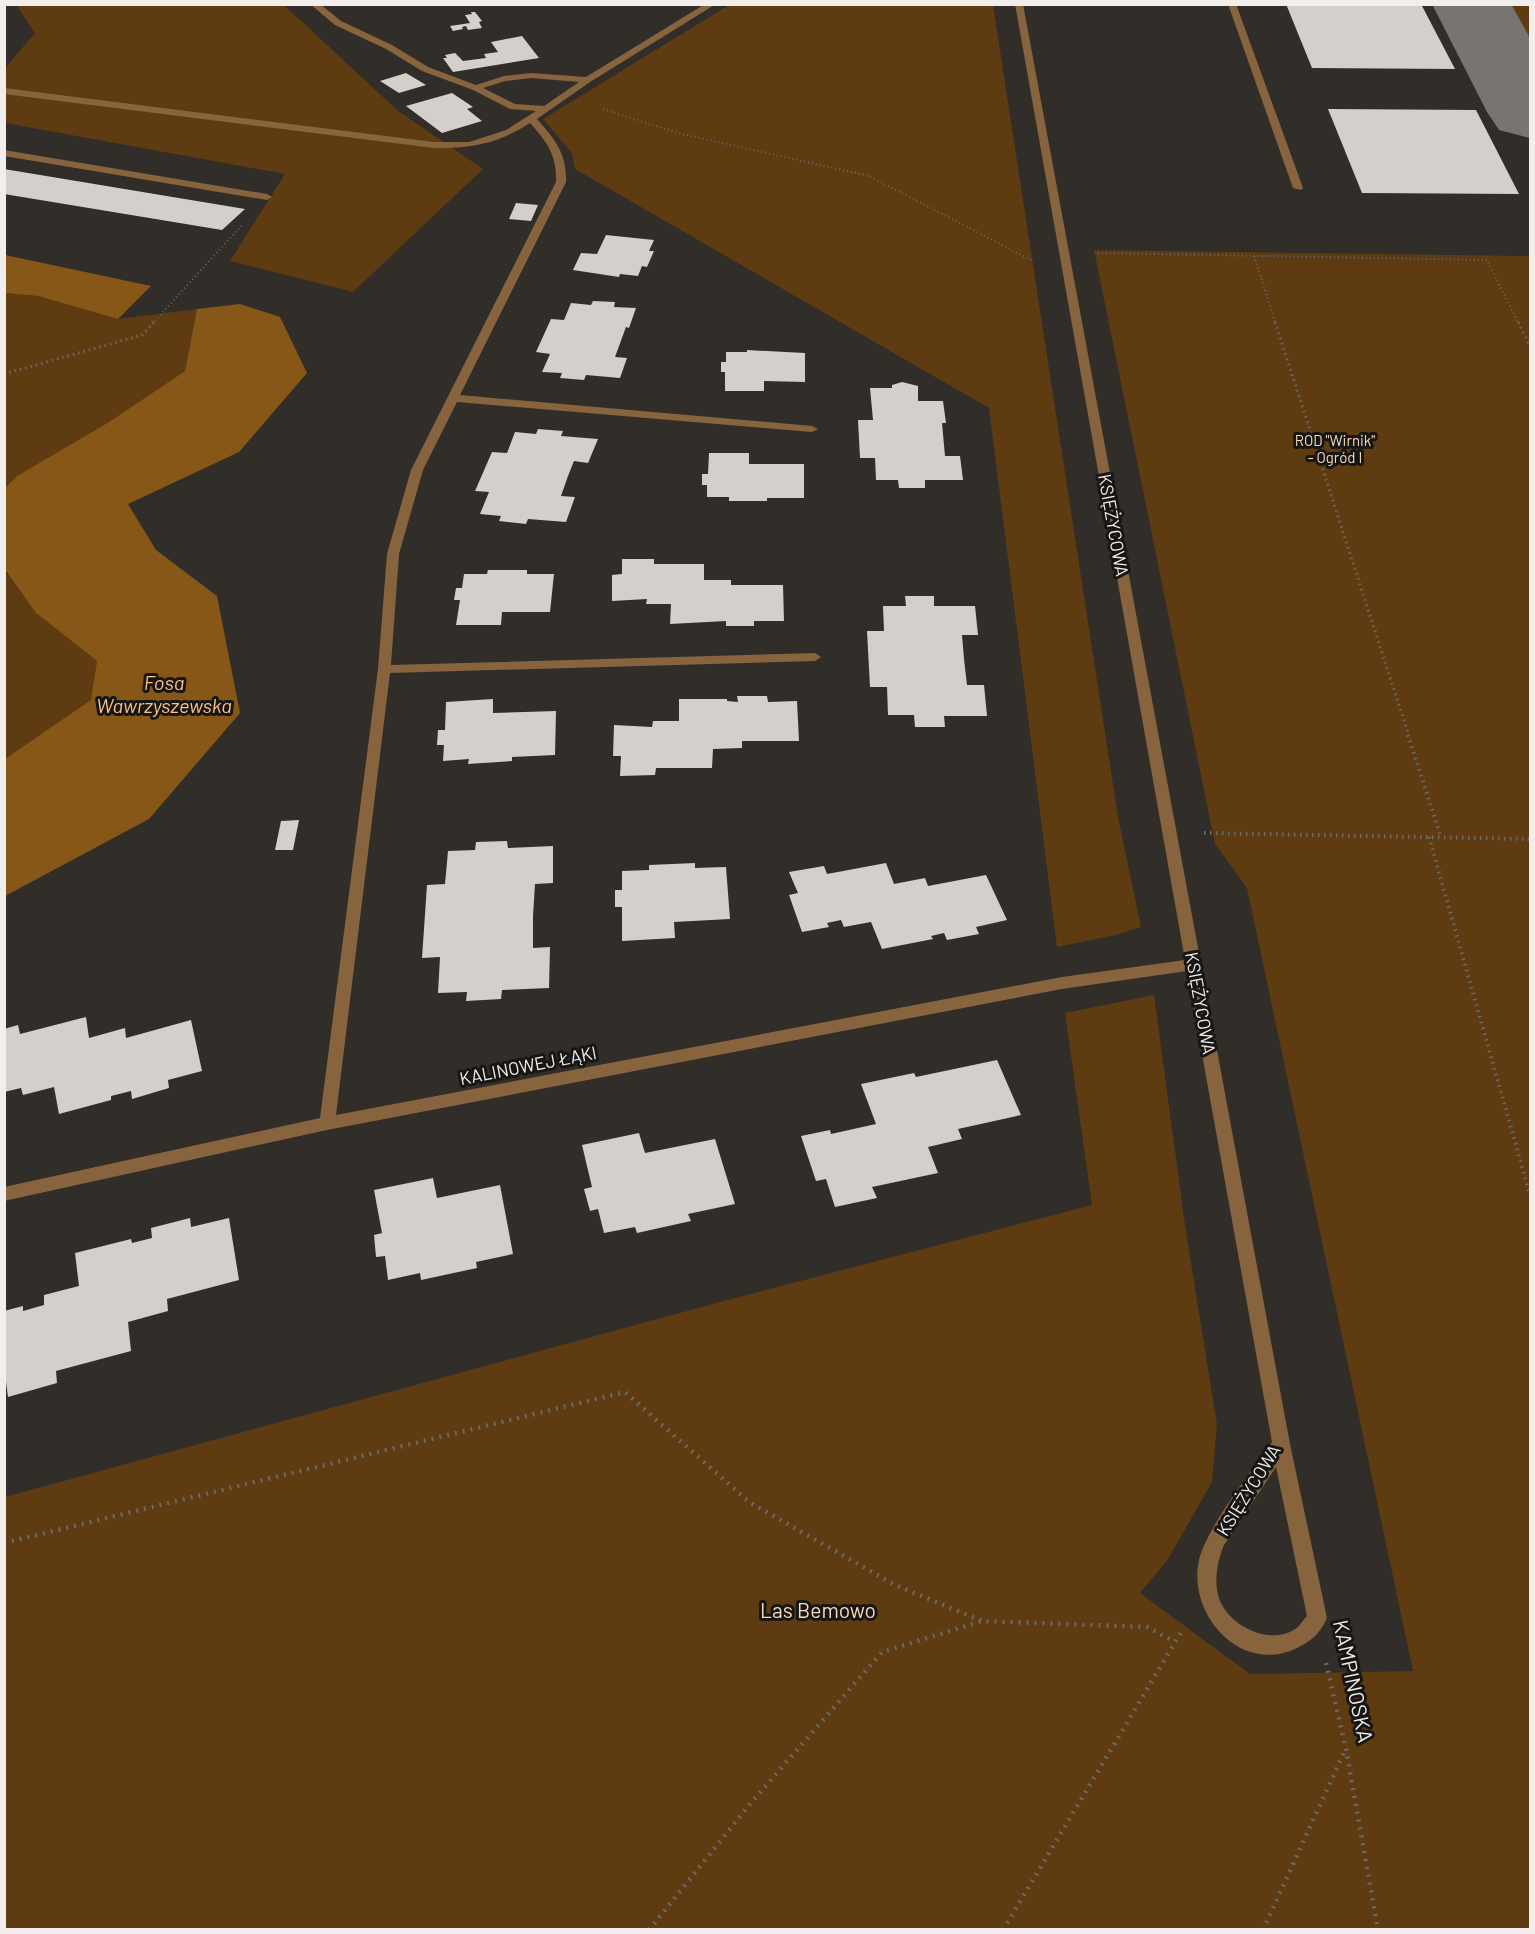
<svg xmlns="http://www.w3.org/2000/svg" width="1535" height="1934" font-family="Barlow,sans-serif">
<rect width="100%" height="100%" fill="#312d29"/>
<g fill="#5e3b11">
<path d="M16 5H284L397 110 483 169 353 292 230 261 285 174 5 123 4 69 35 33Z"/>
<path d="M729 5H993L1118 817 1141 927 1116 935 1057 947 989 408 575 169 572 153 543 119Z"/>
<path d="M1510 5H1530V39Z"/>
<path d="M1094 250 1530 256V1929H5V1497L720 1302 1092 1205 1065 1013 1154 995 1185 1225 1217 1425 1212 1482 1167 1561 1140 1593 1250 1674 1413 1671 1247 888 1215 844Z"/>
<path d="M5 293 38 296 118 319 197 309 185 371 109 422 17 476 5 488Z"/>
<path d="M4 570 36 613 97 661 92 700 5 759Z"/>
</g>
<g fill="#875718">
<path d="M5 255 151 286 118 319 38 296 5 293Z"/>
<path d="M240 304 280 317 307 373 239 452 128 504 156 550 217 596 240 713 149 819 5 896V759L91 700 97 661 36 613 5 570V488L17 476 109 422 185 371 197 309Z"/>
</g>
<g fill="none" stroke-linecap="round" stroke-linejoin="round">
<path fill="#787470" fill-rule="evenodd" d="M1432 4H1511L1530 38V138L1499 130 1487 112Z"/>
</g>
<g fill="#d4cfca">
<path d="M1286 4H1421L1455 69 1312 68Z"/>
<path d="M471 12H475L482 21 479 22 482 28 468 30 466 26 462 27 463 29 453 31 450 26 470 23 465 15 472 14Z"/>
<path d="M522 36 539 58 453 72 443 58H447L445 55 455 53 463 61 486 58 484 54 498 52 491 42Z"/>
<path d="M406 73 426 85 399 93 380 81Z"/>
<path d="M452 93 473 107 467 109 482 121 442 133 406 106Z"/>
<path d="M1328 109 1476 110 1519 194 1362 193Z"/>
<path d="M4 169 245 209 222 230 4 194Z"/>
<path d="M516 203 538 205 531 221 509 219Z"/>
<path d="M606 235 654 240 649 251H654L647 267 642 266 638 276 620 274 619 277 573 270 581 253 597 254Z"/>
<path d="M593 301 615 302 614 307 636 308 629 328 626 327 615 357 627 358 620 378 586 375 584 380 560 378 562 373 542 372 550 354 536 352 551 319 564 320 571 303 591 305Z"/>
<path d="M747 350 805 353V382L764 381V391H725V372H721V362H726V352H747Z"/>
<path d="M902 382 918 386V401H943L946 423H942L945 456H960L963 480H925V488H899L898 480H876L875 458H860L858 420H873L870 388H892V385Z"/>
<path d="M538 429 563 431 561 436 598 439 588 463 574 461 568 476 561 496 575 497 566 522 528 519 526 524 499 521 501 516 480 514 489 492 475 491 492 452 507 453 515 432 536 434Z"/>
<path d="M709 453H749V464H804V498H767V501H729V497H707V485H702V474H708Z"/>
<path d="M622 559H654V564H704V580H731V585H783L784 621H754V626H726V621L670 624 671 604H646L647 599 612 601V575L622 574Z"/>
<path d="M488 570H527V574H554L550 612H502L501 625H456L460 600H454L456 588H462L464 574H487Z"/>
<path d="M905 596H934V606H975L978 635H962L964 659 967 685H984L987 716H944L945 727H915L914 715H888L887 687H870L867 631H884L883 606H906Z"/>
<path d="M737 696H767L768 702 797 701 799 741H742V748L713 749 712 768H656L655 775 620 776 621 756H613L614 725 652 727 653 721H679V699H727V701L738 702Z"/>
<path d="M493 699V713L556 711 555 755 512 757V761L468 764 469 759 443 761 444 745H437L438 730H445L446 702Z"/>
<path d="M299 820 293 850H275L281 821Z"/>
<path d="M507 841 508 848 553 846V883L535 884 533 916V948L550 947 549 988 502 990 501 999 466 1001 467 992 438 993 440 957 422 958 427 885 445 884 448 851 475 850 476 842Z"/>
<path d="M695 863V868L726 867 730 919 674 922 675 938 622 941V907H615V890H622V871L649 870V865Z"/>
<path d="M886 863 894 884 925 878 928 886 986 875 1007 920 976 927 979 934 947 940 944 933 931 936 933 939 882 949 871 922 844 927 841 920 827 923 829 927 802 932 789 895 798 893 789 872 824 866 827 874Z"/>
<path d="M86 1017 89 1038 125 1028 126 1038 191 1020 202 1071 168 1080 169 1088 132 1099 131 1091 111 1096V1100L59 1114 54 1087 23 1095 21 1088 4 1092V1029L18 1025 20 1034Z"/>
<path d="M997 1060 1021 1115 958 1129 962 1139 928 1147 938 1173 872 1187 877 1198 835 1207 826 1179 816 1181 801 1136 830 1130 831 1134 876 1124 861 1084 914 1073 916 1077Z"/>
<path d="M639 1133 645 1153 715 1139 735 1204 688 1214 691 1221 637 1233 635 1227 604 1233 598 1209 590 1211 584 1189 592 1187 582 1145Z"/>
<path d="M433 1178 437 1198 500 1185 513 1254 476 1262 477 1268 421 1280 420 1273 388 1280 385 1256 376 1257 374 1235 382 1233 374 1190Z"/>
<path d="M190 1218 191 1227 229 1218 239 1280 167 1299 168 1311 128 1322 131 1351 56 1371 57 1383 8 1397 4 1367V1311L23 1306V1311L44 1305V1295L79 1286 75 1253 131 1239 132 1243 152 1238 151 1228Z"/>
</g>
<g fill="none" stroke-linecap="round" stroke-linejoin="round">
<g stroke="#6c6965" stroke-width="2" stroke-dasharray="1 3" stroke-linecap="butt">
<path d="M603 109 678 133 869 176 1031 260"/>
<path d="M1098 253 1487 260 1519 324"/>
<path d="M1254 256 1276 324"/>
<path d="M152 324 243 224"/>
</g>
<g stroke="#6c6965" stroke-width="3" stroke-dasharray="1.5 4" stroke-linecap="butt">
<path d="M1275 322 1409 736"/>
<path d="M1518 322 1530 346"/>
<path d="M4 374 142 335 154 322"/>
</g>
<g stroke="#6c6965" stroke-width="4" stroke-dasharray="1.5 4.5" stroke-linecap="butt">
<path d="M1408 735 1441 837"/>
<path d="M1204 833 1530 839"/>
<path d="M1429 837 1530 1195"/>
</g>
<g stroke="#6c6965" stroke-width="4.5" stroke-dasharray="2 6" stroke-linecap="butt">
<path d="M4 1543 625 1392 749 1502 895 1585 982 1621"/>
<path d="M1326 1663 1346 1749 1378 1930"/>
<path d="M649 1930 750 1804 882 1652 982 1621 1147 1627 1173 1641"/>
<path d="M1003 1930 1183 1629"/>
<path d="M1263 1930 1345 1750"/>
</g>
<g fill="#88643e" fill-rule="evenodd">
<path d="M310 4H320L341 21 392 45 428 67 476 85 504 76 531 73 586 77 705 4H716L590 82 537 119C555 139 567 154 566 182L561 185 556 182C557 155 547 142 530 123 497 144 473 148 434 148L4 94V88L434 142H469L506 130 536 111 510 109 473 90 422 71 386 49 335 25ZM531 78 579 82 544 106 515 104 483 88 505 81Z"/>
<path d="M1228 4H1236L1303 188 1301 190 1293 188Z"/>
<path d="M4 150 267 194 272 197 267 200 4 156Z"/>
</g>
<path fill="#88643e" fill-rule="evenodd" d="M1015 4H1023L1290 1444 1327 1618C1320 1634 1310 1642 1295 1649 1240 1674 1187 1614 1199 1560 1207 1527 1251 1472 1272 1442L1187 971 1062 989 327 1130 4 1201V1187L320 1118 378 669 387 554 411 470 556 182 561 179 566 182 460 395 812 426 818 429 812 432 457 402 423 470 399 554 391 665 815 653 821 657 815 661 390 673 336 1115 1062 977 1185 960ZM1276 1467 1307 1616C1304 1619 1301 1624 1298 1627 1272 1648 1226 1626 1218 1595 1214 1578 1218 1560 1224 1545Z"/>
</g>
<g text-anchor="middle" dominant-baseline="central" stroke-width="6" stroke-linejoin="round" paint-order="stroke">
<g font-size="15" fill="#f8dbbd" stroke="#171614">
<text x="1335" y="440">ROD "Wirnik"<tspan x="1335" dy="17">- Ogród I</tspan></text>
</g>
<g font-size="18" fill="#f1eeeb" stroke="#171614">
<text transform="translate(1114 525) rotate(80)">KSIĘŻYCOWA</text>
<text transform="translate(1201 1003) rotate(80)">KSIĘŻYCOWA</text>
<text transform="translate(528 1065) rotate(-11)">KALINOWEJ ŁĄKI</text>
<text transform="translate(1248 1490) rotate(-58)">KSIĘŻYCOWA</text>
</g>
<g font-size="20" font-style="italic" fill="#fdc386" stroke="#171614">
<text x="164" y="682">Fosa<tspan x="164" dy="23">Wawrzyszewska</tspan></text>
</g>
<g font-size="21" fill="#f8dbbd" stroke="#171614">
<text x="818" y="1609">Las Bemowo</text>
</g>
<g font-size="21" fill="#f1eeeb" stroke="#171614">
<text transform="translate(1354 1681) rotate(78)">KAMPINOSKA</text>
</g>
</g>
<rect width="1535" height="1934" fill="none" stroke="#f1eeeb" stroke-width="12"/>
</svg>
